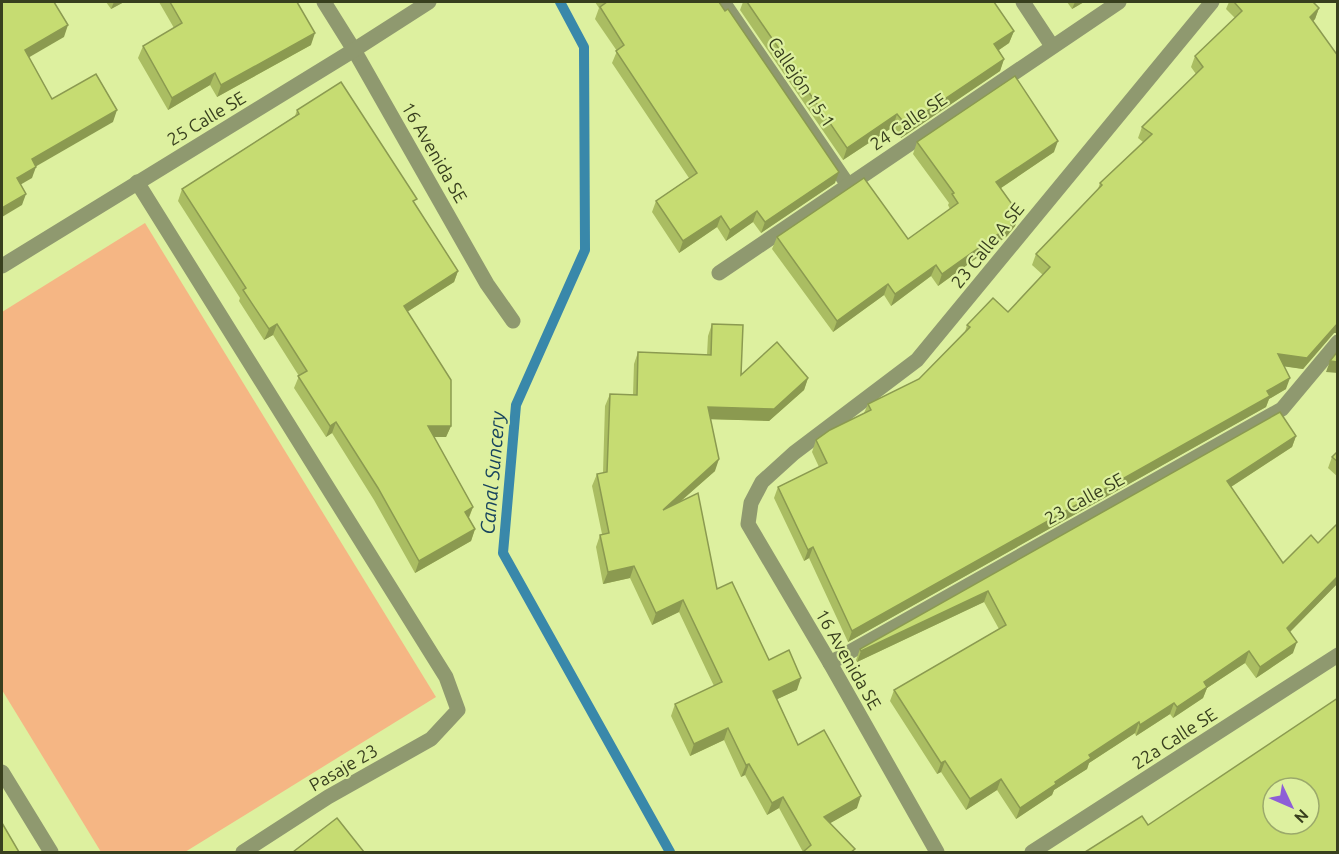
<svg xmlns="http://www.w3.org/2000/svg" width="1339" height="854" font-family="Ubuntu,sans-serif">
<rect width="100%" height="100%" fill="#ddf09f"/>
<path fill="#f5b684" d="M145 223 436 697 185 852H101L2 690V312Z"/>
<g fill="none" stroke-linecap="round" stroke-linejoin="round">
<path stroke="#3988aa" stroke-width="10" d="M560 2 584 47 585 250 516 405 503 553 670 852"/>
<g stroke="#8f996f" stroke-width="15">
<path d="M324 2 354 50 487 284 513 321"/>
<path d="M723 2 848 185"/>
<path d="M1023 2 1052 46"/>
<path d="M137 182 446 677 458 710 431 739 328 797 243 852"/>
<path d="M2 266 354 50 429 2"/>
<path d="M719 273 1119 2"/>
<path d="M830 663 1282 409 1338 342"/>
<path d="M2 772 51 852"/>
<path d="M937 852 830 663 748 524 751 503 762 482 794 453 917 360 1212 2"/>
<path d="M1032 852 1338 655"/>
</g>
</g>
<g fill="#aabd62">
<path d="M106 2H124L111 9Z"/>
<path d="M159 2H297L311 45 217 97 210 85 168 110 138 58 143 46 174 28Z"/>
<path d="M595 2H719L835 183 761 233 753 222 726 241 717 227 679 253 652 212 656 201 689 178 612 63 617 51 595 19 599 8Z"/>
<path d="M743 2H994L1014 31 1009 43 999 50 1004 59 1000 71 901 138 893 127 843 160 740 10Z"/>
<path d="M1067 2H1084L1072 9Z"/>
<path d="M1229 2H1313L1319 8 1315 19 1313 22 1334 333 1303 369 1284 366 1286 389 1269 399 1266 407 848 642 809 558 804 561 774 498 778 487 819 467 812 452 816 440 864 413 868 404 919 379 965 332 967 325 1008 312 1043 275 1032 265 1036 254 1098 189 1100 183 1143 142 1138 138 1142 127 1196 74 1191 67 1195 56 1235 18 1226 9Z"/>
<path d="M297 110 415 204 458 271 454 282 407 312 451 426 446 437H434L473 507 469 518 475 529 471 541 415 573 374 500 332 433 326 437 294 388 299 376 273 335 264 340 239 301 240 298 178 201 182 189 295 116Z"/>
<path d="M917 142 1054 152 1001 188 1019 214 1015 226 1007 236 938 286 931 276 891 306 884 295 833 332 772 249 777 237 908 239 950 209 948 205 949 203 913 154Z"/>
<path d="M712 324 741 375 808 378 804 390 769 421 710 419 715 471 681 501 717 589 769 660 797 690 777 699 798 745 857 808 830 823 855 849 853 852H803L779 808 767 815 745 775 741 777 724 740 690 756 671 716 675 704 714 686 679 612 652 625 630 578 603 584 596 547 600 535 602 534 592 486 597 474 603 473 605 406 610 394 633 395 634 364 638 352 707 355 708 336Z"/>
<path d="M1296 436 1292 447 1231 487 1283 563 1318 543 1338 523V583L1290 632 1293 653 1256 678 1245 663 1207 688 1203 698 1173 718 1170 714 1136 736 1135 733 1089 763 1087 769 1054 790 1052 795 1016 819 997 790 966 810 941 772 937 774 890 701 894 690 999 629 984 602 857 662 856 660 860 649Z"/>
<path d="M1338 451V477L1328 468 1332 457Z"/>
</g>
<g fill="#8b9a50">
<path d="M114 2H124L111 9Z"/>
<path d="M1075 2H1084L1072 9Z"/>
<path d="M1319 8 1315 19 1306 28 1310 17Z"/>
<path d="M68 25 64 37 21 62 25 50Z"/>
<path d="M1014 31 1009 43 990 56 994 44Z"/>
<path d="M315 33 311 45 217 97 221 85Z"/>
<path d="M1004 59 1000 71 901 138 906 125Z"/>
<path d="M215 73 210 85 168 110 172 98Z"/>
<path d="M117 110 113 122 28 171 32 159Z"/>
<path d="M897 114 893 127 843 160 847 148Z"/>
<path d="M1058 141 1054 152 992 194 996 182Z"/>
<path d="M36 167 32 178 13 189 17 178Z"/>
<path d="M839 172 835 183 761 233 765 222Z"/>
<path d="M26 194 22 205 2 217V208Z"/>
<path d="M757 211 753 222 726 241 730 230Z"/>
<path d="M1019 214 1015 226 1007 236 938 286 942 274Z"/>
<path d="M721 216 717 227 679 253 683 241Z"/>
<path d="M936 265 931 276 891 306 895 294Z"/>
<path d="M458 271 454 282 399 317 404 306Z"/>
<path d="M888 284 884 295 833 332 837 321Z"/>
<path d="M1338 323V333H1334L1303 369 1274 365 1278 354Z"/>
<path d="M277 324 273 335 264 340 269 329Z"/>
<path d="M1330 361 1338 362V373L1326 372Z"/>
<path d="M808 378 804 390 769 421 703 419 708 407Z"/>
<path d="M1290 378 1286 389 1269 399 1266 407 848 642 852 631Z"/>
<path d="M336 422 332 433 326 437 330 426Z"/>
<path d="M428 426H451L446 437H424Z"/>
<path d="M1296 436 1292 447 1223 492 1227 481Z"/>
<path d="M719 459 715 471 658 521 663 510Z"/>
<path d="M473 507 468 519 465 512Z"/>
<path d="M475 529 471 541 415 573 419 561Z"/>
<path d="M813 547 809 558 804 561 808 550Z"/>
<path d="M634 566 630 578 603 584 608 572Z"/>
<path d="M1338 576V583L1283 639 1287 628Z"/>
<path d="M988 591 984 602 857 662 861 651Z"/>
<path d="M683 600 679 612 652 625 656 613Z"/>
<path d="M1297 642 1293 653 1256 678 1260 667Z"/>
<path d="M1249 651 1245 663 1207 688 1203 698 1173 718 1177 707 1204 682Z"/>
<path d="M801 678 797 690 769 703 773 691Z"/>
<path d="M1174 703 1170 714 1136 736 1140 725Z"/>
<path d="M1139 722 1135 733 1089 763 1087 769 1054 790 1052 795 1016 819 1020 808 1089 755Z"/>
<path d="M728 728 724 740 690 756 694 744Z"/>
<path d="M945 761 941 772 937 774 941 763Z"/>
<path d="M749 764 745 775 741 777 746 765Z"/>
<path d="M1001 779 997 790 966 810 970 799Z"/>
<path d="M861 796 857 808 820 829 824 817Z"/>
<path d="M783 797 779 808 767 815 772 803Z"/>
</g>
<g fill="#c6dc72" stroke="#8b9a50" stroke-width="1.5" fill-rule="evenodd">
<path d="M2 2H54L68 25 25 50 52 99 96 74 117 110 32 159 36 167 17 178 26 194 2 208Z"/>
<path d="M170 2H297L315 33 221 85 215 73 172 98 143 46 182 23Z"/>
<path d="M607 2H719L725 11 728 9 839 172 765 222 757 211 730 230 721 216 683 241 656 201 697 173 616 51 624 45 600 7Z"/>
<path d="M747 2H994L1014 31 994 44 1004 59 906 125 897 114 847 148Z"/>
<path d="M1234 2H1313L1319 8 1310 17 1338 56V323L1307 358 1278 354 1290 378 1267 391 1270 396 852 631 813 547 808 550 778 487 827 463 816 440 830 430 871 410 868 404 919 379 970 327 967 325 993 298 1008 312 1050 267 1036 254 1102 185 1100 183 1152 134 1142 127 1203 67 1195 56 1242 11Z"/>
<path d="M1015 76 1058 141 996 182 1019 214 1011 225 942 274 936 265 895 294 888 284 837 321 777 237 864 178 908 239 958 203 952 194 954 193 917 142Z"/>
<path d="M341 82 417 199 413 201 458 271 404 306 451 380V426H428L473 507 465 512 475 529 419 561 378 488 336 422 330 426 298 376 307 371 277 324 269 329 243 290 246 288 182 189 299 114 297 110Z"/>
<path d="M712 324 743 325 741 375 777 342 808 378 774 409 708 407 719 459 663 510 698 493 717 589 732 582 769 660 789 650 801 678 773 691 798 745 824 730 861 796 824 817 855 849 851 852H803L811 845 783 797 772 803 749 764 746 765 728 728 694 744 675 704 722 682 683 600 656 613 634 566 608 572 600 535 609 533 597 474 607 472 610 394 637 395 638 352 711 355Z"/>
<path d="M1338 351V362L1330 361Z"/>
<path d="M1280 412 1296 436 1227 481 1283 563 1311 535 1318 543 1338 523V576L1287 628 1297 642 1260 667 1249 651 1204 682 1207 687 1177 707 1174 703 1140 725 1139 722 1089 755 1091 758 1055 782 1056 784 1020 808 1001 779 970 799 945 761 941 763 894 690 1006 625 988 591 861 651 860 649Z"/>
<path d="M1338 451V462L1332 457Z"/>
<path d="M1338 698V852H1085L1142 816 1148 825ZM1273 788H1309V824H1273Z"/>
<path d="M337 818 364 852H293Z"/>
<path d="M2 823 19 852H2Z"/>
</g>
<g text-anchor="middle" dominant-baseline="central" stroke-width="4.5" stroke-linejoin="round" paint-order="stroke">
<g font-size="18" fill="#383f1e" stroke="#ddf09f">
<text transform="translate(802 82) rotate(56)">Callejón 15-1</text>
<text transform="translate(206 118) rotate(-31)">25 Calle SE</text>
<text transform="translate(908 121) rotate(-34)">24 Calle SE</text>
<text transform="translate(435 152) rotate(60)">16 Avenida SE</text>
<text transform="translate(987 245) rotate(-51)">23 Calle A SE</text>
<text transform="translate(1084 498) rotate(-29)">23 Calle SE</text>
<text transform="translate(849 659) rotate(60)">16 Avenida SE</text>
<text transform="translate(1174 738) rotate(-33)">22a Calle SE</text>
<text transform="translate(343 767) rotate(-30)">Pasaje 23</text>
</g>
<g font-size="20" font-style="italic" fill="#18445e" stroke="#ddf09f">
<text transform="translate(492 473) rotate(-85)">Canal Suncery</text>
</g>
</g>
<rect width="1339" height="854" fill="none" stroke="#383f1e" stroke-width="6"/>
<g transform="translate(1291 806) rotate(134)"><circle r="28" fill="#ddf09f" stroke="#9ba96b" stroke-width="1.5"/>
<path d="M0-4.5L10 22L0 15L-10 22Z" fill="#8e5ed7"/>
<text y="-9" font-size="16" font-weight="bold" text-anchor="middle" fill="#383f1e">N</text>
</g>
</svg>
